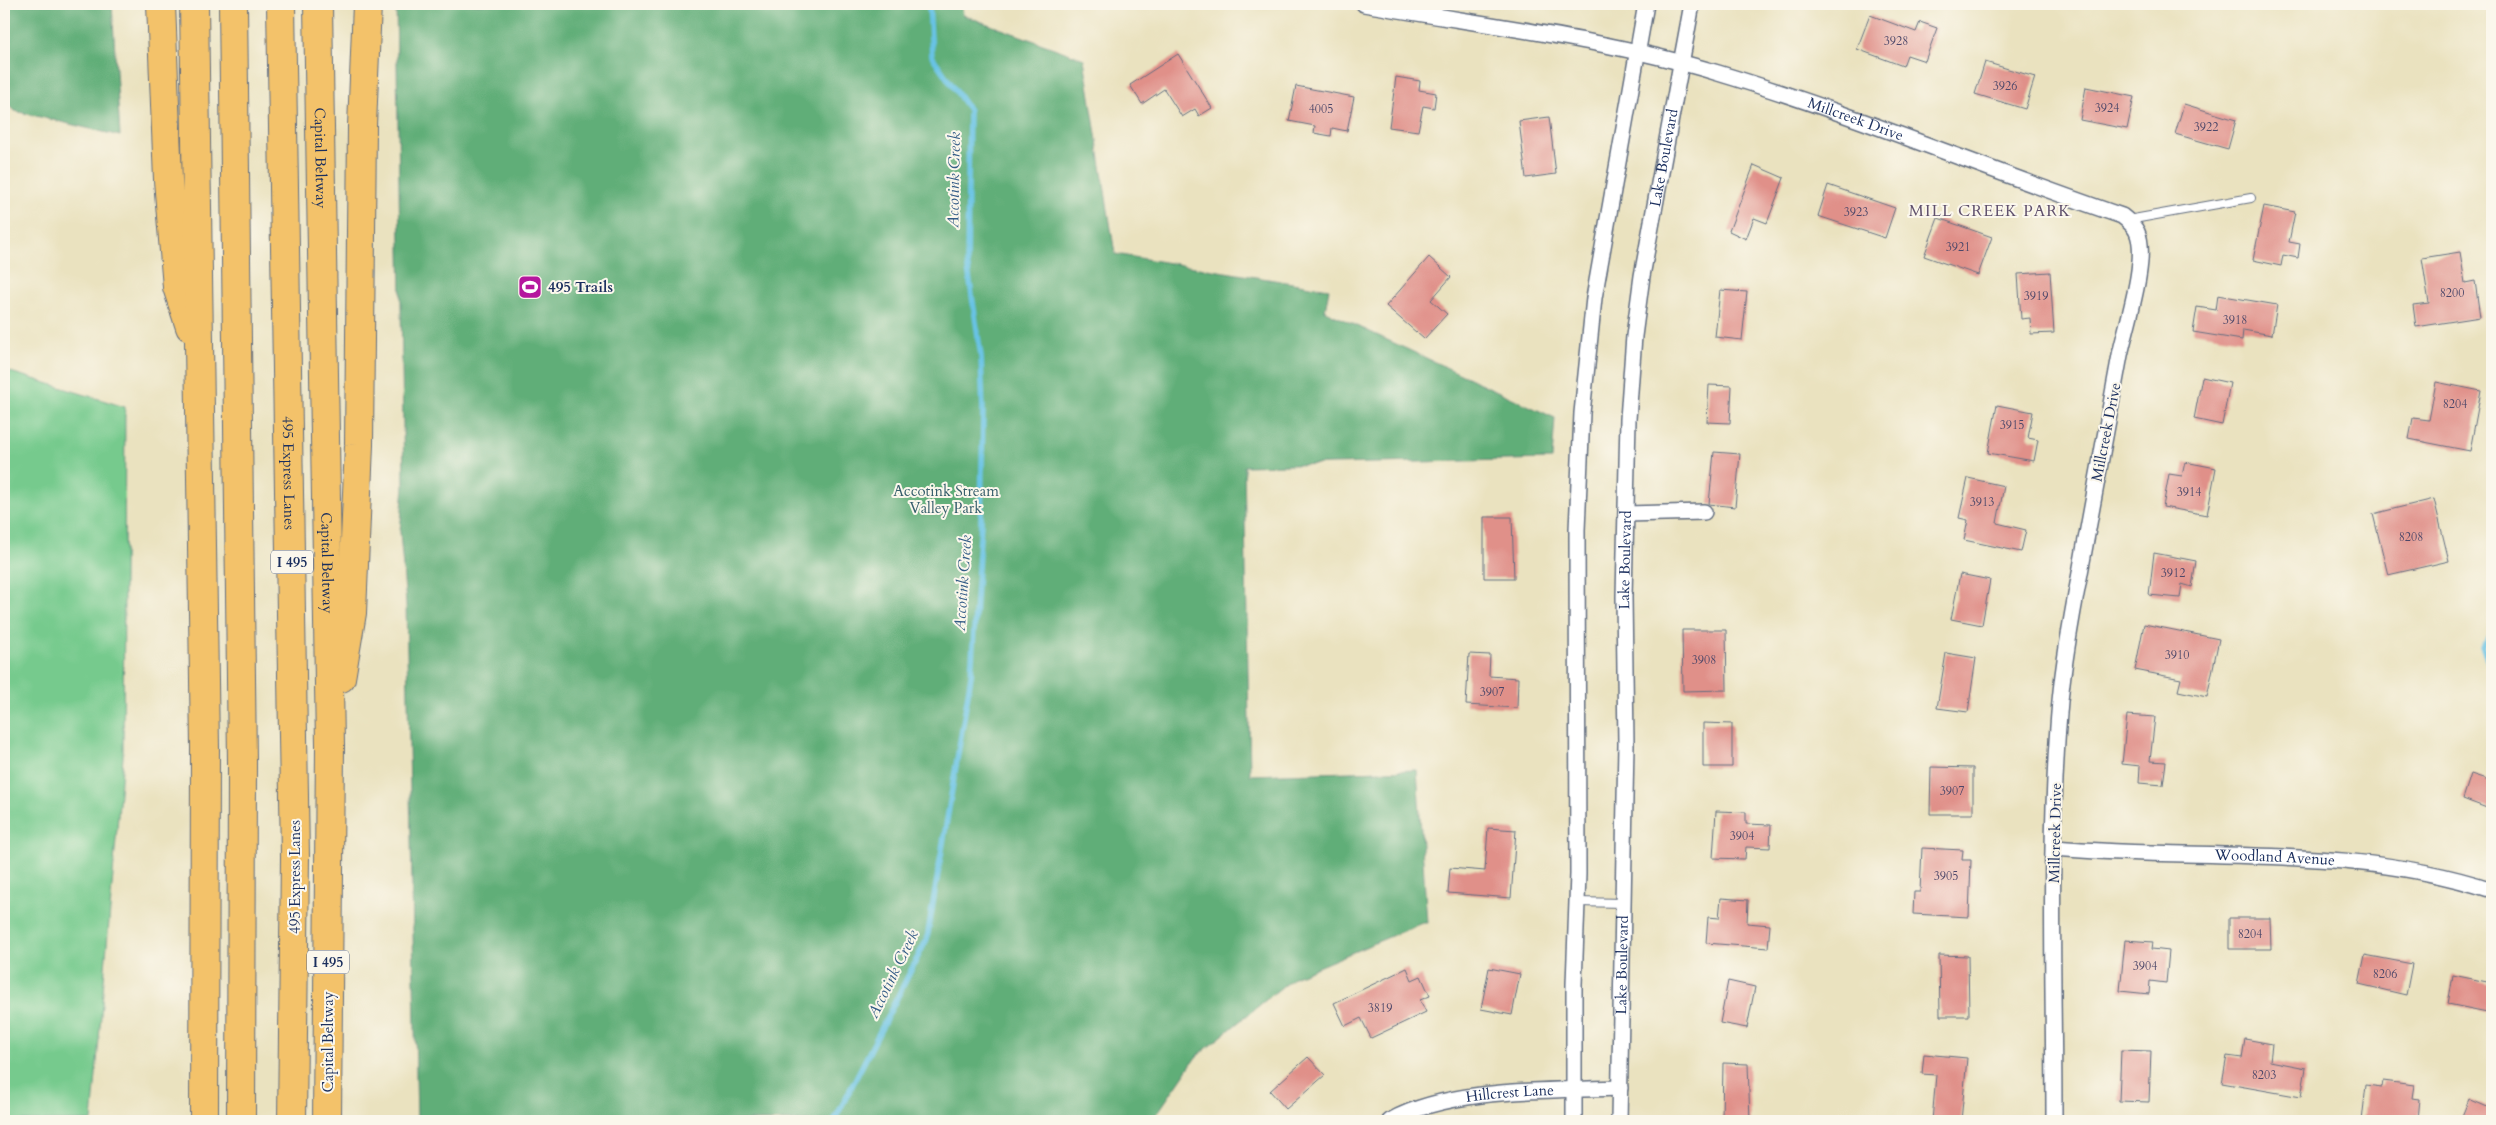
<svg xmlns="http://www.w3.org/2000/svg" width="2496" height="1125" font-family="Cardo,serif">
<rect width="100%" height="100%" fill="#fbf7ec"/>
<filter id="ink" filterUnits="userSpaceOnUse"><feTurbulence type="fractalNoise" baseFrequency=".02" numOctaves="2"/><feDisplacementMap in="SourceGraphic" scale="10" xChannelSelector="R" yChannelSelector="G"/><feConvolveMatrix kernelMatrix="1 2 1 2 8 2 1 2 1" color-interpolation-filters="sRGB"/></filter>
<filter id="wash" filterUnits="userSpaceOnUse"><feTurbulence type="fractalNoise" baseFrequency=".0096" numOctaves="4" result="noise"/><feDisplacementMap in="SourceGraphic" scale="20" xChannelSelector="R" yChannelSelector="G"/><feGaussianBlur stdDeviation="1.12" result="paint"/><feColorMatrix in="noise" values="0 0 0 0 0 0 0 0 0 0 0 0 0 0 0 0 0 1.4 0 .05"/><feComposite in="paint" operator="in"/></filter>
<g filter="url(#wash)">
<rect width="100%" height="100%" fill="#eae2bf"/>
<path fill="#76ca8d" stroke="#487c76" d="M4 370 125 407 123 757 92 1121H4Z"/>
<g fill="#60ae78" stroke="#3e6e6b">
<path d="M4 4H112L120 136 15 111 4 100Z"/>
<path d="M396 4H962L963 15 1084 59 1115 254 1329 289 1325 311 1555 418 1552 459 1244 466 1250 775 1417 770 1427 923H1422L1294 977 1196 1057 1152 1121H417L406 604 400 532 404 486Z"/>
</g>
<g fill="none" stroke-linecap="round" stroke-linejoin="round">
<g stroke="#67c3e5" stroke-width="5.5">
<path d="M2492 634 2482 647 2492 669"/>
<path d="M834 1121 927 939 971 676 981 523 983 410 981 356 967 262 969 110 932 56 929 4"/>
</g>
</g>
<g id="blocks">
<g fill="#e09089">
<path d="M1870 15 1916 32 1920 22 1937 28 1925 61 1907 55 1903 66 1857 49Z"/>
<path d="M1178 54 1212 108 1199 116 1195 109 1182 117 1164 89 1142 104 1130 85Z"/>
<path d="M1985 62 2035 77 2025 109 1975 94Z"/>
<path d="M1396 77 1420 81 1419 90 1436 93 1434 108 1423 106 1418 131 1389 127Z"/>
<path d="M1296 86 1354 97 1347 131 1332 128 1331 136 1314 133 1315 126 1289 121Z"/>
<path d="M2086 87 2134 97 2127 129 2080 120Z"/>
<path d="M2184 104 2236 120 2228 149 2175 134Z"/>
<path d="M1549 117 1556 174 1526 178 1519 121Z"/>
<path d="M1754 165 1784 178 1767 223 1754 218 1746 239 1729 231Z"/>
<path d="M1828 185 1895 208 1885 238 1818 216Z"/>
<path d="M2264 206 2295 212 2289 242 2300 244 2298 258 2283 255 2281 266 2253 260Z"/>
<path d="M1938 218 1992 237 1978 275 1924 256Z"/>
<path d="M2460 252 2465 283 2475 281 2480 317 2416 327 2413 305 2429 303 2422 258Z"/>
<path d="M1429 257 1451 277 1431 300 1447 314 1424 339 1386 306Z"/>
<path d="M2050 272 2054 333 2031 334 2030 318 2021 319 2018 274Z"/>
<path d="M1720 290 1747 292 1742 340 1715 337Z"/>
<path d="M2218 295 2277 305 2272 335 2243 330 2242 340 2193 332 2197 307 2216 310Z"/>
<path d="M2202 377 2230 383 2222 425 2194 419Z"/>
<path d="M2436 382 2481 391 2470 451 2409 439 2413 418 2429 420Z"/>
<path d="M1709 385 1732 386 1730 423 1707 422Z"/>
<path d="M1997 405 2033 412 2028 438 2038 440 2034 461 1988 453Z"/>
<path d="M1714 452 1740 454 1735 507 1709 504Z"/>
<path d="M2185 462 2216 468 2207 515 2163 507 2169 474 2182 476Z"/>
<path d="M1968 478 2004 486 1997 523 2026 530 2021 552 1964 540 1968 520 1959 518Z"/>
<path d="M2434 499 2449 561 2388 575 2373 514Z"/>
<path d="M1484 517H1512L1514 578H1484Z"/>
<path d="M2154 553 2196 561 2192 587 2182 584 2180 598 2149 595Z"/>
<path d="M1960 574 1990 580 1982 625 1951 619Z"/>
<path d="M2144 624 2219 639 2207 697 2178 691 2181 679 2135 670Z"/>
<path d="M1682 630H1726L1727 690 1683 691Z"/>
<path d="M1946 653 1976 658 1968 712 1937 708Z"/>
<path d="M1469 654 1490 655 1489 676 1518 678 1517 708 1466 705Z"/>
<path d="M2127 715 2155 717 2150 761 2166 762 2163 785 2139 783 2140 766 2122 764Z"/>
<path d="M1703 723 1732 724V767H1703Z"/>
<path d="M1931 767 1973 768V814H1930Z"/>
<path d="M2471 774 2492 781V810L2463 799Z"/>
<path d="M1716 811 1746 812V824L1771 825 1770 848 1746 847 1745 859 1713 858Z"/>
<path d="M1488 828 1516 830 1511 898 1448 893 1450 868 1485 871Z"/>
<path d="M1922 848 1963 850 1962 860H1971L1969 917 1913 914 1914 892H1920Z"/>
<path d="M1721 898 1748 900 1747 923 1770 925 1768 948 1706 943 1708 917 1719 918Z"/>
<path d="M2229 918H2270L2271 949H2229Z"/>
<path d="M2125 940 2153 942 2152 949 2169 951 2166 983 2150 981 2149 994 2120 991Z"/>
<path d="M1939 955 1968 956 1969 1016H1940Z"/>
<path d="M2365 955 2412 964 2406 995 2359 984Z"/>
<path d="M1407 968 1412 980 1421 976 1430 996 1420 1000 1426 1012 1371 1038 1361 1018 1345 1026 1334 1003Z"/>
<path d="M1489 968 1520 974 1512 1015 1481 1009Z"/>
<path d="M2453 975 2492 983V1013L2448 1004Z"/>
<path d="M1728 981 1755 987 1747 1028 1720 1023Z"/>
<path d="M2245 1039 2272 1044 2270 1061 2306 1068 2301 1097 2222 1083 2227 1056 2242 1058Z"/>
<path d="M2121 1050 2151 1051 2149 1102 2119 1101Z"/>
<path d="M1924 1054 1967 1058 1961 1121H1932L1936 1075 1922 1074Z"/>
<path d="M1308 1057 1325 1075 1286 1109 1270 1091Z"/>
<path d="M1723 1063 1748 1064 1750 1121 1722 1120Z"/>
<path d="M2383 1081 2414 1085 2412 1098 2420 1099 2418 1121H2362L2366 1085 2382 1087Z"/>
<path d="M2469 1099 2492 1109V1121H2460Z"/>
</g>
</g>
</g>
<g filter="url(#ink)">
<use href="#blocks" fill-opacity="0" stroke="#636e80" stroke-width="1"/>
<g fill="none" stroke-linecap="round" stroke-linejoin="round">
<g stroke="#636e80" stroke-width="10">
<g id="lane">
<path d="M2128 220 2251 198"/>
<path d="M1577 902 1623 903"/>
</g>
</g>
<g stroke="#636e80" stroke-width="18">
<g id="street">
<path id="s1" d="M1364 4C1482 25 1603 38 1718 73 1855 114 1987 170 2122 216 2128 221 2134 225 2137 232 2149 257 2126 326 2120 355 2107 427 2093 500 2080 573 2072 615 2064 658 2060 701 2048 840 2054 982 2054 1121"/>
<path d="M1626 514 1704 512"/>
<path id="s2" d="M2055 848C2199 861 2353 844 2492 890"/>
<path id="s3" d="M1390 1121C1450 1087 1551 1091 1620 1088"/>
<path d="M1574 1121V984L1578 874 1577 530 1582 413 1594 298 1646 4"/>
<path id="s4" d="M1619 1121 1626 744 1624 597 1628 419 1634 336 1642 276 1692 4"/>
</g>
</g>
<g stroke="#636e80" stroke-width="30">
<g id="highway">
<path d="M161 4 168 180 177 287 190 327"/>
<path d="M194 4 205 748 204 1121"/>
<path d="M233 4 242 762 241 1121"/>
<path id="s5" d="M281 4 295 857 292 1121"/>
<path id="s6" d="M318 4 330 745 327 1121"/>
<path d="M341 678 352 613 359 445 362 126 367 4"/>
</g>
</g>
<use href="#lane" stroke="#fff" stroke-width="8"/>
<use href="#street" stroke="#fff" stroke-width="15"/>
<use href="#highway" stroke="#f3c26a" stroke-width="28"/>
</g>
</g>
<defs>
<g id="stadium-square" transform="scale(1.25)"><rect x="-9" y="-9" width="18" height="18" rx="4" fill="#b5179e" stroke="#fbf7ec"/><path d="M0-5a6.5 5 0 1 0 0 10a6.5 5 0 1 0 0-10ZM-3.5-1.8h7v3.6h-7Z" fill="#fff"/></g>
</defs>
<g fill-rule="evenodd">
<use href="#stadium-square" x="530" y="287"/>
</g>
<g text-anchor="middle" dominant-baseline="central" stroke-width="4" stroke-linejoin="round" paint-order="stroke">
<g font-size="12" fill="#4c4769">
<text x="1896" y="41">3928</text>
<text x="2005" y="86">3926</text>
<text x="2107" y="108">3924</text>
<text x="1321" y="109">4005</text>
<text x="2206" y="127">3922</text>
<text x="1856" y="212">3923</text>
<text x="1958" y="247">3921</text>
<text x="2452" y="293">8200</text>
<text x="2036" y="296">3919</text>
<text x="2235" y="320">3918</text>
<text x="2455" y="404">8204</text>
<text x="2012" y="425">3915</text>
<text x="2189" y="492">3914</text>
<text x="1982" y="502">3913</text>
<text x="2411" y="537">8208</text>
<text x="2173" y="573">3912</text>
<text x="2177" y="655">3910</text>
<text x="1704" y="660">3908</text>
<text x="1492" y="692">3907</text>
<text x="1952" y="791">3907</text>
<text x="1742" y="836">3904</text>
<text x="1946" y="876">3905</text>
<text x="2250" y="934">8204</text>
<text x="2145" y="966">3904</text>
<text x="2385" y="974">8206</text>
<text x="1380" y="1008">3819</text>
<text x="2264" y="1075">8203</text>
</g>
<g fill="#fbf7ec" stroke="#5e6b89" stroke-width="1">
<rect x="271" y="550.5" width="42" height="23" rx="4"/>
<rect x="307" y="950.5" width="42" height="23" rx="4"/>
</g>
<g font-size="14" font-weight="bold" fill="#1b2f5e">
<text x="292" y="562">I 495</text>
<text x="328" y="962">I 495</text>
</g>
<g font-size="15" fill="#1b2f5e" stroke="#fbf7ec">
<text stroke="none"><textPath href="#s1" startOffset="506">Millcreek Drive</textPath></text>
<text stroke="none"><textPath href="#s6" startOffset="154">Capital Beltway</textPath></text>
<text stroke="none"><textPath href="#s4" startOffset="966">Lake Boulevard</textPath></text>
<text transform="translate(2106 432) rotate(-79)">Millcreek Drive</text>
<text stroke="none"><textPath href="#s5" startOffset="469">495 Express Lanes</textPath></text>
<text stroke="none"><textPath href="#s4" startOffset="561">Lake Boulevard</textPath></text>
<text stroke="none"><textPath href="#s6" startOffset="559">Capital Beltway</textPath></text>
<text transform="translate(2055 833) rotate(-89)">Millcreek Drive</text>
<text stroke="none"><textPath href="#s2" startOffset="220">Woodland Avenue</textPath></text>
<text transform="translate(295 877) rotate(-90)">495 Express Lanes</text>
<text stroke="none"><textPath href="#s4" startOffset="156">Lake Boulevard</textPath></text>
<text transform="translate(328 1042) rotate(-90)">Capital Beltway</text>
<text stroke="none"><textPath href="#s3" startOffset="124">Hillcrest Lane</textPath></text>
</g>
<g font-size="15" font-weight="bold" fill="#1b2f5e" stroke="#fbf7ec" text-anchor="start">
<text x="548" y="287">495 Trails</text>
</g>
<g font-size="15" fill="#365e6c" stroke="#fbf7ec">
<text x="946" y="491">Accotink Stream<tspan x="946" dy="17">Valley Park</tspan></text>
</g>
<g font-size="16" font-style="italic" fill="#325b86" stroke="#fbf7ec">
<text transform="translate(954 180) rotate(-89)">Accotink Creek</text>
<text transform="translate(963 583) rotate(-86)">Accotink Creek</text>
<text transform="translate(893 974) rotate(-64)">Accotink Creek</text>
</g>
<g font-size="16" letter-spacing="1" fill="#60516d" stroke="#fbf7ec">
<text x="1990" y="211">MILL CREEK PARK</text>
</g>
</g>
<rect width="2496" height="1125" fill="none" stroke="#fbf7ec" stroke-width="20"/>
</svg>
